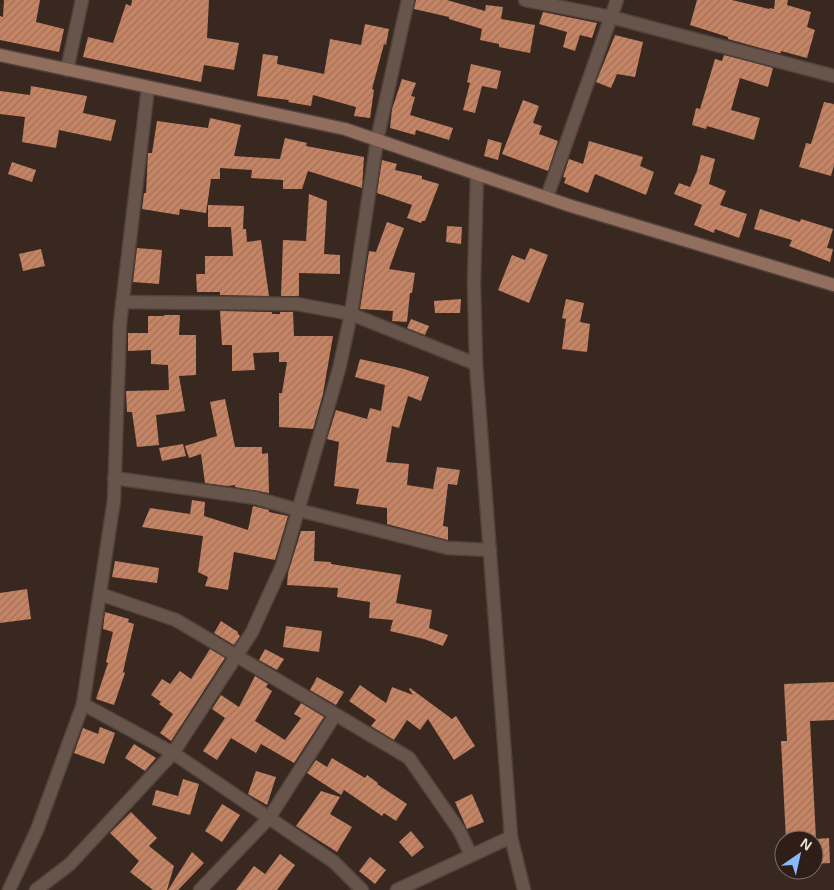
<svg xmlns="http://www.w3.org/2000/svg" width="834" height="890" font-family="Helvetica,sans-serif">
<defs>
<pattern id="building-hatch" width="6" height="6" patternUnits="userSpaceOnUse" patternTransform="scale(1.25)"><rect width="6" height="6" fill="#c58464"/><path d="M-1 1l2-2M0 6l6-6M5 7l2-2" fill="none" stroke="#9f715a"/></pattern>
</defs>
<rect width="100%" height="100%" fill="#382820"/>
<g fill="url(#building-hatch)">
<path d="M4 0H40L36 22 64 29 59 52 0 40V16L3 17Z"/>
<path d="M132 0H209L207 38 239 43 234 70 204 65 201 82 83 57 88 37 113 43 126 4 131 6Z"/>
<path d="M416 0H447L485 11 486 5 503 7 501 19 535 25 530 53 499 47V44L480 40 482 29 449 19V17L414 9Z"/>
<path d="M697 0H732L769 9 770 8 774 9 775 0H788L787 5 811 12 807 27 815 30 807 58 781 51V53H779L728 39V37L690 25Z"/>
<path d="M543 12 597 23 592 38 580 35 575 51 563 47 567 32 539 24Z"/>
<path d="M365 24 389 29 386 45 384 44 372 89 374 90 370 118 354 116 356 107 313 95 311 106 288 102 289 100 257 96 263 54 278 56 277 64 324 74 330 39 361 45Z"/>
<path d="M615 35 643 42 635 77 617 74 611 88 596 82Z"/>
<path d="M724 55 773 68 768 87 740 78 731 110 760 118 754 140 707 126 706 129 692 125 696 108 700 109 715 59 722 61Z"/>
<path d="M471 64 501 71 497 89 482 86 475 113 463 110 470 83 467 82Z"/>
<path d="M402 79 416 83 411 96 415 97 410 115 453 128 449 140 416 130 415 135 390 128 392 109Z"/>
<path d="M31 86 87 96 83 113 116 120 111 141 59 130 56 148 22 142 25 117 0 114V91L30 95Z"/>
<path d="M523 100 539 106 533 123 542 126 539 134 558 141 548 171 502 154Z"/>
<path d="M824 102 834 104V165L831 176 799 167 806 143 811 144Z"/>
<path d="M210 118 241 125 234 156 280 159 285 138 307 143 306 146 364 157 362 188 308 171 302 189H283V180L251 178 252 170 220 168V179H211L206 213 180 209 179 215 142 209 144 193H146L148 153H152L157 121 208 128Z"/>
<path d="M488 139 502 143 498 160 484 156Z"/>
<path d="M589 141 643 157 640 166 654 172 646 195 595 174 588 193 564 183 566 178 563 177 569 159 583 164Z"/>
<path d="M701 155 715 159 709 184 726 191 720 205 747 214 739 238 715 229 714 233 694 225 702 205 674 194 679 183 690 187 697 171Z"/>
<path d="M382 160 397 164 395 170 422 176V179L439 184 425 221H422L421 223 407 218 412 205 377 193Z"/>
<path d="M12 162 36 170 32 182 8 174Z"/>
<path d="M309 194 327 201 324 254 340 255V274L299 273V296H281L283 240 306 241Z"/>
<path d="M208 205 244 206 243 229H246L247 242 261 240 269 296 220 295V292H197L196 274H205V256H233L231 227H208Z"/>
<path d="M760 209 800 222 801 219 833 229 827 248 833 249 830 262 789 246 792 240 754 229Z"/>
<path d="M387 222 404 228 389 269 415 273 412 293H410L407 322 392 321 393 311 360 309 369 251 376 252Z"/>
<path d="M447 226 462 227 461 244 446 242Z"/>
<path d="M137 248 162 250 159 284 133 282Z"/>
<path d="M530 248 548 255 529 303 498 290 512 255 525 260Z"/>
<path d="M41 249 45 266 23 271 19 254Z"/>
<path d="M461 299 460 313H435L434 301Z"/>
<path d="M566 299 584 303 580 322 590 324 587 352 562 349 566 319 562 318Z"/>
<path d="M220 311 272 312V314H280V312H293L294 336H333L323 394 313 429 279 427V393H282L287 362H279V352L253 353 255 370 232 371V345H222Z"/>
<path d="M164 315H180L179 335H196V375L179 376 185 411 156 415 159 445 137 447 132 412H127L126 391 169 390 168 365 151 364V350L128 351V333H148V316H164Z"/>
<path d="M411 319 429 326 425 335 407 328Z"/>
<path d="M360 359 404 369 429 377 421 401 408 396 399 428 392 426 386 462 409 464 407 485 433 489 437 467 460 470 457 485 448 484 443 526 448 527V540L387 524V508L356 504 359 489 334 486 339 442 327 439 336 410 367 419 370 408 381 411 385 385 355 377Z"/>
<path d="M225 399 235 447H262V454L268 453 269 493 235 487V485L228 486 205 483 201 454 189 458 185 446 217 436 210 402Z"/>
<path d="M183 444 186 456 162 461 159 448Z"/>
<path d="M192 500 205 502 204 516 248 530 253 506 269 510V512L288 516 275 560 234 552 228 590 205 586 208 577 198 572 203 536 142 527 150 508 190 514Z"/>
<path d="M301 531H315L314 561 331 562V564L401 575 396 603 432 610 429 628 448 635 443 646 424 639 390 631 393 620 369 618 370 602 337 597 338 588 287 585 288 573Z"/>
<path d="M115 561 159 568 157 583 112 577Z"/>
<path d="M27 589 31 619 0 623V593Z"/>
<path d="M105 612 129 619 128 622 134 624 123 672 125 673 114 705 96 699 108 663 106 662 113 632 103 629Z"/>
<path d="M221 621 238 632V634L240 636 234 645 214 633Z"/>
<path d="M286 626 322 631 319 652 283 647Z"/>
<path d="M210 649 225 658 171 741 160 733 173 714 159 704 161 702 151 695 162 679 170 684 180 671 191 679Z"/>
<path d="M265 649 284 659 277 670 259 660Z"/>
<path d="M255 676 268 684 266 687 272 691 255 721 285 740 301 718 294 714 301 703 324 717 294 763 261 744 256 753 231 738 217 760 203 751 225 718 212 709 221 695 239 707Z"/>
<path d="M317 677 344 692 336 705 310 690Z"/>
<path d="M834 682V720L810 721 816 839 829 838 830 863 814 864V840H786L781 741H787L784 684Z"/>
<path d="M360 685 386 703 392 687 413 695 409 689 410 688 452 719 456 716 475 746 454 760 428 719 420 730 407 720 394 740 371 726 376 720 349 701Z"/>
<path d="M100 727 115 733 104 764 74 753 83 728 98 734Z"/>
<path d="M134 744 156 758 145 771 125 758Z"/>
<path d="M332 758 365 778 367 775 378 783 377 784 407 804 396 821 384 813 382 816 344 790 341 795 307 773 316 760 327 767Z"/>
<path d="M256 771 276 777 267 805 248 794Z"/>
<path d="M183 779 199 784 190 815 152 805 156 790 178 796Z"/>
<path d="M321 791 340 797 330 814 352 827 337 852 296 826Z"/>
<path d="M472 794 484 822 467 829 455 802Z"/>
<path d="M222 804 240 815 222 842 205 831Z"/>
<path d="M131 812 157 838 149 846 174 866 167 890H153L130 872 139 861 110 833Z"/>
<path d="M411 831 424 847 412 857 399 842Z"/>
<path d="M192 852 204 863 178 890H168Z"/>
<path d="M280 854 295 865 277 890H236L254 866 265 874Z"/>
<path d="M370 857 386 870 375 884 359 871Z"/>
</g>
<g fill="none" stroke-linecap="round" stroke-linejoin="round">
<g stroke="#51433c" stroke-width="15">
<g id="street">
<path d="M525 0 611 17 834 76"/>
<path d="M67 70 82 0"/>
<path d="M477 174 474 282 476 364 511 837 524 890"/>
<path d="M547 197 617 0"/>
<path d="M122 302 297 304 351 314 476 364"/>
<path d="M114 478 256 498 298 510 448 548 490 550"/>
<path d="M100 594 176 620 409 758 459 830 471 855"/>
<path d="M83 704 173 753 334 862 362 890"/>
<path d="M9 890 37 830 83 704 114 500 120 323 148 87"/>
<path d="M36 890 70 864 173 753 252 632 282 566 339 369 351 314 377 140 408 0"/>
<path d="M200 890 269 818 335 715"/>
<path d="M397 890 511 837"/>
</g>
</g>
<g stroke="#51433c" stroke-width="15">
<path id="secondary" d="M0 55 345 129 571 206 834 285"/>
</g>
<use href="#street" stroke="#67554c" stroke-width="12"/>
<use href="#secondary" stroke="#916e5d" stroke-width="12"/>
</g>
<g transform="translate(799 855) rotate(34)"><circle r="24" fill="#2e1e17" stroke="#7b6d66"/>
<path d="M0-4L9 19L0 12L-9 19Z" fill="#8abafc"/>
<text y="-8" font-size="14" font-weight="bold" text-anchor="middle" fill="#eee3dd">N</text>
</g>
</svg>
